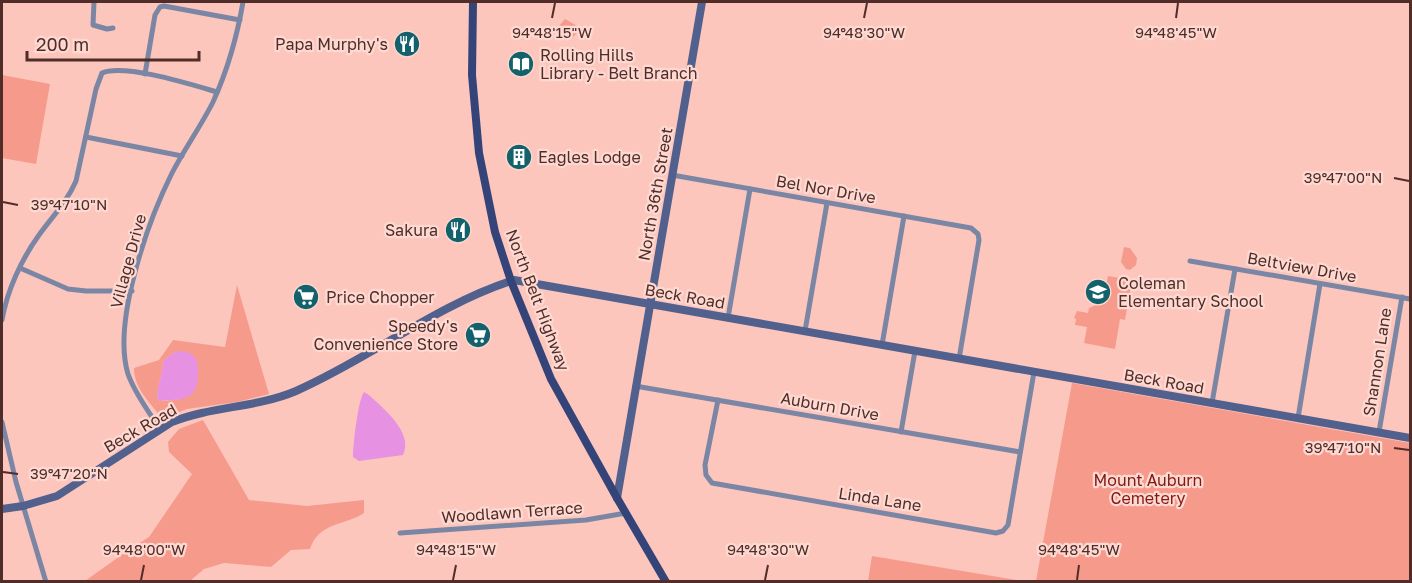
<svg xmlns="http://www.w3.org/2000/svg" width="1412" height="583" font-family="'Golos Text',sans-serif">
<rect width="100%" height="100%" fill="#fdc6bd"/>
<g fill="#f69a8c" fill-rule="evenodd">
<path d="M565 19 579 27 578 32 572 38 566 37 558 27Z"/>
<path d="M2 75 50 84 36 164 2 158Z"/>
<path d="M1124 247 1130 248 1137 258 1136 265 1130 270 1126 269 1121 262Z"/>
<path d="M1108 276 1132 280 1125 320 1120 319 1115 349 1084 343 1087 327 1075 325 1076 319 1074 318 1077 311 1088 313 1089 308C1105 303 1105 291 1108 276Z"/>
<path d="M237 285 269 394 237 402 187 409 164 418 160 416C149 401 134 388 134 368L159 360 173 340 225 347ZM175 352 192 394 176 400 160 401 157 398C158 386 162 373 164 360Z"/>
<path d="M1072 383 1410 443V581H1036Z"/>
<path d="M203 420 249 500 307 506 364 500V513C344 526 319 522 310 549L291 550 271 567 224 563 204 569 190 581H85L127 551 149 537 192 474 169 452 168 442 179 429Z"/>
<path d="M872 556 1023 581H868Z"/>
</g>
<g fill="#e691e1">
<path d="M182 351C187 352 191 353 195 357 200 364 199 388 192 394 183 402 170 399 160 401L157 398C158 385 162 373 164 360L175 352Z"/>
<path d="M364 392 369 395C384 409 414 433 403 455L359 461 353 457C353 445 358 400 364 392Z"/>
</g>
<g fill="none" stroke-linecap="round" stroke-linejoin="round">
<g stroke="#7b86a5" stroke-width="5">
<path d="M94 2 93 25 107 29 113 28"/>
<path d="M145 74 155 15 160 7 164 6 240 20"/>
<path d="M86 137 182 156"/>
<path d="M672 175 971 228 978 234 979 240 959 359"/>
<path d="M1190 261 1410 299"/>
<path d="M20 268 68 289 86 291H132"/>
<path d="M728 318 750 189"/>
<path d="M2 320C7 291 21 260 39 235 52 217 67 202 76 181L96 89 102 73C124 63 193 85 217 92"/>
<path d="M805 331 827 203"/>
<path d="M882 345 904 216"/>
<path d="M635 386 1020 452"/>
<path d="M718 400 705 465 706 475 712 483 996 533 1003 531 1008 525 1034 372"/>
<path d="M1212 403 1235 269"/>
<path d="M1298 418 1320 284"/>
<path d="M2 422 16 482 46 582"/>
<path d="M160 429C149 412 135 394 128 374 112 322 148 221 172 173 185 148 201 126 213 102 228 69 237 37 243 2"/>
<path d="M901 432 915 351"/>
<path d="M1379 432 1402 297"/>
<path d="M400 533 586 520 626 513"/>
</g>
<g stroke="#51608c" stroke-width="8">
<path d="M617 498 702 2"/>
<path d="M2 509 23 506 57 496 172 422C212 406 256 408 296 391 371 358 436 305 514 280L1410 438"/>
</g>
<path stroke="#344479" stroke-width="8" d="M473 2 472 75 479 153 495 232 511 281 551 379 617 498 666 582"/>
</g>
<path fill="none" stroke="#502d28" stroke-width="2" d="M552 18 555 3M864 18 867 3M1176 18 1178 3M1394 178 1409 181M3 202 18 205M1394 448 1409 450M3 472 18 474M141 580 144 565M453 580 456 565M765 580 768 565M1077 580 1079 565"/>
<defs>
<g id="restaurant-disc" transform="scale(1.35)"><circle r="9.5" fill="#13616b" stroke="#fed9d2"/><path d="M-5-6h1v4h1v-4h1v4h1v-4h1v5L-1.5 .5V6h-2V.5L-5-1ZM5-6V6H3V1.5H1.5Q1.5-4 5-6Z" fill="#fff"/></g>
<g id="library-disc" transform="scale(1.35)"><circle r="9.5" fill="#13616b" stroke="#fed9d2"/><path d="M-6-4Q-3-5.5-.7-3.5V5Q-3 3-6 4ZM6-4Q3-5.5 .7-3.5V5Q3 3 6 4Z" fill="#fff"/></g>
<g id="building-disc" transform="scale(1.35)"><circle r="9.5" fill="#13616b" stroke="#fed9d2"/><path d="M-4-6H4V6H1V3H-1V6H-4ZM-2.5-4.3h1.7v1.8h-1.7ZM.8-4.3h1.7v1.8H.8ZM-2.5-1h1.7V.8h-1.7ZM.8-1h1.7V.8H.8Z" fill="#fff"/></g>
<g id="school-disc" transform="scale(1.35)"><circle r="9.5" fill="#13616b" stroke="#fed9d2"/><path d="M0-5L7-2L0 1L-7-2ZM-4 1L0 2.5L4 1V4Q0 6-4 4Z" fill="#fff"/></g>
<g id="supermarket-disc" transform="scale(1.35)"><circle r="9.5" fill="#13616b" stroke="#fed9d2"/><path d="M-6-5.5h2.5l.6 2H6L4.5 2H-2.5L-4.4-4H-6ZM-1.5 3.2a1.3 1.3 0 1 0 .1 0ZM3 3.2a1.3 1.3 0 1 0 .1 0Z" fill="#fff"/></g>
</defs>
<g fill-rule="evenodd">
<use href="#restaurant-disc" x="407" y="44"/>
<use href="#library-disc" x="521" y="64"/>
<use href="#building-disc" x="519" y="157"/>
<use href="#restaurant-disc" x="458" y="230"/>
<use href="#school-disc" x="1098" y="292"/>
<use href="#supermarket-disc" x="306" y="297"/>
<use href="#supermarket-disc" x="478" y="335"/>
</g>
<g text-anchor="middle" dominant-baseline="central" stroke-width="4.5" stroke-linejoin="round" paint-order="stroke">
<g font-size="16" fill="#502d28" stroke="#fed9d2" text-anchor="start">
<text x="388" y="44" text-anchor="end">Papa Murphy's</text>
<text x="540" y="55">Rolling Hills<tspan x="540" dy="18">Library - Belt Branch</tspan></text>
<text x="538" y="157">Eagles Lodge</text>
<text x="438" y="230" text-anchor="end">Sakura</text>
<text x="1118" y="283">Coleman<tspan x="1118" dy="18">Elementary School</tspan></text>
<text x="326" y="297">Price Chopper</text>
<text x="458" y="326" text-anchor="end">Speedy's<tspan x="458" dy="18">Convenience Store</tspan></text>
</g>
<g font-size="16" fill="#502d28" stroke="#fed9d2">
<text transform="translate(826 189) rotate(10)">Bel Nor Drive</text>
<text transform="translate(655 194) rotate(-80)">North 36th Street</text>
<text transform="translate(128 261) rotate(-75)">Village Drive</text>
<text transform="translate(1302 267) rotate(10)">Beltview Drive</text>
<text transform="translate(685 296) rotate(10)">Beck Road</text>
<text transform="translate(538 300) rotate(69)">North Belt Highway</text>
<text transform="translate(1377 362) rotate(-81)">Shannon Lane</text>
<text transform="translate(1164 381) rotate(10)">Beck Road</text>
<text transform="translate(830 406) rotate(10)">Auburn Drive</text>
<text transform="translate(140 428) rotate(-30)">Beck Road</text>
<text transform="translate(880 499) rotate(9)">Linda Lane</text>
<text transform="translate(512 512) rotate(-4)">Woodlawn Terrace</text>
</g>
<g font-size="16" fill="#811912" stroke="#fed9d2">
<text x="1148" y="480">Mount Auburn<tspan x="1148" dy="18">Cemetery</tspan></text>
</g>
</g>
<g font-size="15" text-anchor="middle" fill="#502d28" stroke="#fed9d2" stroke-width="4.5" stroke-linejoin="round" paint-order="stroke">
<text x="552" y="38">94°48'15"W</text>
<text x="864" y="38">94°48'30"W</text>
<text x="1176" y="38">94°48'45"W</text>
<text x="1343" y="183">39°47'00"N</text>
<text x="69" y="210">39°47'10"N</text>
<text x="1343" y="453">39°47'10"N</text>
<text x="69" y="479">39°47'20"N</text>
<text x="144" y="555">94°48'00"W</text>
<text x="456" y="555">94°48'15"W</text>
<text x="768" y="555">94°48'30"W</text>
<text x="1079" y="555">94°48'45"W</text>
</g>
<rect width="1412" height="583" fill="none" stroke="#502d28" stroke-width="6"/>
<path d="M27 51v9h172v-9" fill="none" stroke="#502d28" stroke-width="3"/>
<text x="36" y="51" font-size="18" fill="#502d28" stroke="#fed9d2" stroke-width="4.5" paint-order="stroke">200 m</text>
</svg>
